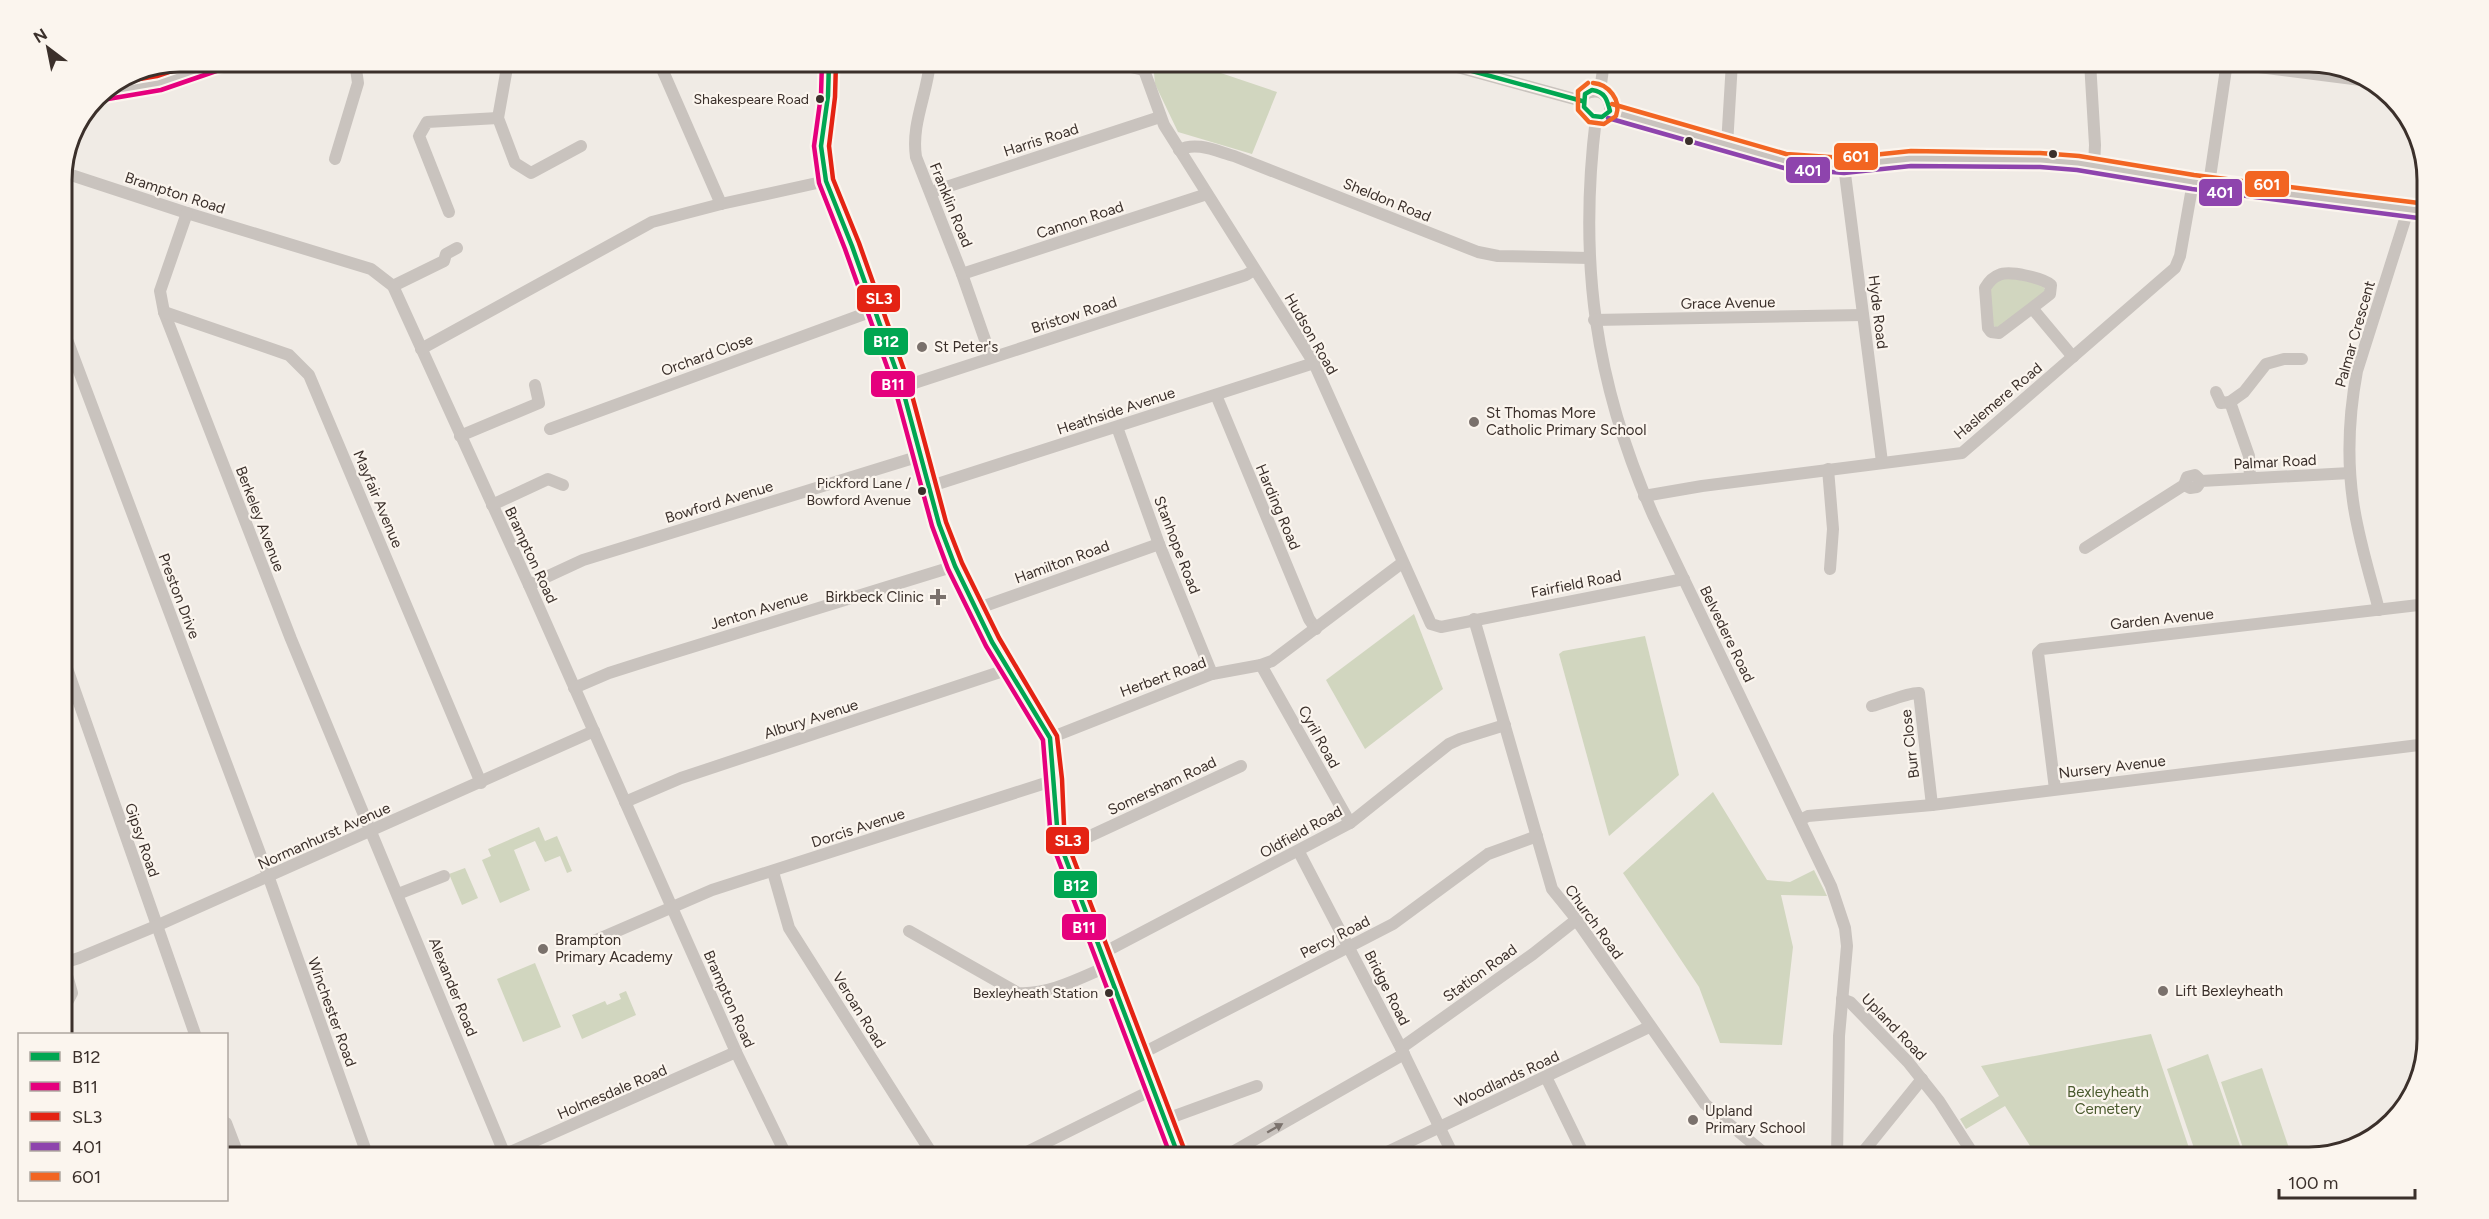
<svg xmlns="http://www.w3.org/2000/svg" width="2489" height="1219" font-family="Figtree,sans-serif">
<rect width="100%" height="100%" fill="#f0ebe5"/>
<g fill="#d1d6bf">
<path d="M1153 62H1211L1209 69 1277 92 1252 154 1178 132 1155 84Z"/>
<path d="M2004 277 2042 284 2046 291 2000 328 1992 326 1990 287Z"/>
<path d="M1414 614 1443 689 1365 749 1326 680Z"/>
<path d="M1645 636 1679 775 1609 836 1559 654 1563 651Z"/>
<path d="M1713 792 1767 880 1790 882 1814 870 1827 896 1781 895 1793 947 1782 1045 1720 1043 1699 987 1623 873Z"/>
<path d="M539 827 545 841 557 836 572 871 567 873 560 856 545 862 535 841 514 850 530 890 500 903 482 860 491 856 488 849Z"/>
<path d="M465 868 478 898 462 905 449 874Z"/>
<path d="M535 963 561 1027 523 1042 497 979Z"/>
<path d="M626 991 636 1015 582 1039 572 1015 605 1001 607 1005 621 999 619 994Z"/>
<path d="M2151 1034 2192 1157H2037L2005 1106 1966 1129 1960 1119 1999 1096 1981 1066Z"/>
<path d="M2208 1054 2244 1157H2197L2167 1069Z"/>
<path d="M2262 1068 2292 1157H2246L2221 1082Z"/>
</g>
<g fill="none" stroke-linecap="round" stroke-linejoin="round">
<g stroke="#c9c3be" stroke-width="12">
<path d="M508 62 498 118 515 163 531 173 581 146"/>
<path d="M659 62 721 204"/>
<path d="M829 62 828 96 821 146 826 181 852 246 902 387 939 524 955 566 992 642 1050 738 1055 780 1057 826 1062 849 1179 1157"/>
<path d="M930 62C927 95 911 124 916 157L962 274 991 357"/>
<path d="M1108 62 1144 70"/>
<path d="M1145 62 1144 70 1164 125 1314 363 1431 624 1441 627 1684 579"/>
<path d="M1439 62 1582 101"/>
<path d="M2090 62 2095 145 2094 166"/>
<path d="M2227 63 2369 81"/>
<path d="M1600 91 1604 62"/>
<path d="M101 93 159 83 220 62"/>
<path d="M1582 101 1585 94C1599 87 1611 95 1610 111"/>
<path d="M1610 111 1785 161 1844 166 1911 158 2040 160 2078 163 2193 182 2324 200 2427 212"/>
<path d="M1596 118C1578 262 1595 384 1654 517L1831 886 1845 928 1847 946 1839 1036 1837 1157"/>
<path d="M1727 145 1732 62"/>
<path d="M1179 150C1196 141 1216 151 1234 156L1478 252 1498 256 1589 258"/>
<path d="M335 159 358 83 355 62"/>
<path d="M1844 166 1882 462"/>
<path d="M62 172 187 213 371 269 393 286 529 585 736 1052 787 1157"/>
<path d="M2209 184 2227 62"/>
<path d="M931 192 1160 117"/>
<path d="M449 212 419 136 427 122 498 118"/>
<path d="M187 213 160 291 164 312 291 639 505 1155"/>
<path d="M962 274 1207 194"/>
<path d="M393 286 444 261 446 254 457 248"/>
<path d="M2032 308 2050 294 2051 285C2043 278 2009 270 1999 275 1993 277 1988 283 1985 288L1988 328 1991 332 1999 333 2032 308 2073 357"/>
<path d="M164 312 289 355 309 375 481 783"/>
<path d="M1594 320 1863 315"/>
<path d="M62 326 264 864 368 1157"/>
<path d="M421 349 652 222 721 204 826 181"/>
<path d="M902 387 1246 275 1254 270"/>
<path d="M2216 392 2221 403 2230 402 2249 456 2250 478"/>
<path d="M1216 395 1309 619 1316 629"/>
<path d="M2230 402 2244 392 2266 364 2284 359H2302"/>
<path d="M1117 427 1159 544 1212 674"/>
<path d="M550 429 875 310"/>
<path d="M460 436 539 403 535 385"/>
<path d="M1828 469 1833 529 1830 569"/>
<path d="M2184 485 2190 488 2197 487 2201 481 2350 473"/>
<path d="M928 487 1314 363"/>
<path d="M1644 496 1702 486 1962 453 2175 268 2180 256 2193 182"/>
<path d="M492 505 548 479 563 485"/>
<path d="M2085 548 2184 485 2187 477 2195 475 2201 481"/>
<path d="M529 585 583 560 920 456"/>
<path d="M976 609 1159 544"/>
<path d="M2379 610C2370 575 2358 538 2353 501 2347 459 2349 414 2357 371L2408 210"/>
<path d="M1474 619 1552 889 1573 915 1705 1104 1769 1157"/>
<path d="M62 654 195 1034"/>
<path d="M1261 665 1350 823"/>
<path d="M574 688 609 673 653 659 955 566"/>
<path d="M1872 706C1884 703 1909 692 1919 693L1932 805"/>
<path d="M1050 738 1212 674 1261 665 1272 661 1402 563"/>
<path d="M2055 789 2038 653 2042 649 2427 604"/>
<path d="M625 802 681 778 1009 669"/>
<path d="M1800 820 1808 816 1932 805 2427 744"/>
<path d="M1062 849 1241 766"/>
<path d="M1299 852 1401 1048 1454 1157"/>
<path d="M773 872 789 928 934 1157"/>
<path d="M398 894 444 876"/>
<path d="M909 931 1018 993C1048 995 1078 979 1106 967"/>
<path d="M594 941 712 890 1055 780"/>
<path d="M1101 954 1350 823 1449 744 1460 739 1505 725"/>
<path d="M62 958 72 993 62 1012"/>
<path d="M63 963 79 958 156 926 594 731"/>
<path d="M1842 999 1850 1002 1908 1062 1939 1101 1975 1157"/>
<path d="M1401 1048 1533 954 1576 920"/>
<path d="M1139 1055 1393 924 1488 854 1537 836"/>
<path d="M1546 1077 1585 1157"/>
<path d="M1164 1120 1257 1086"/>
<path d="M226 1123 239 1157"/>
<path d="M499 1157 736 1052"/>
<path d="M1017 1157 1152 1090"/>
<path d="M1224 1157 1404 1054"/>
<path d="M1377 1157 1649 1027"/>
<path d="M1859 1157 1922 1079"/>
</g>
<g stroke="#fbf5ee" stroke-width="9">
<g id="bus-1">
<path d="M829 62 828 96 821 146 826 181 852 246 902 387 939 524 955 566 992 642 1050 738 1057 826 1062 849 1179 1157"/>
<path d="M1439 62 1582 101"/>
<path d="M1592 90C1605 92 1607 99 1610 111L1602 117 1593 116 1584 107 1585 94Z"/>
</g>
</g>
<g stroke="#fbf5ee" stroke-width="9">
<g id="bus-2">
<path d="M822 62 821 95 814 146 819 183 845 249 895 389 932 526 948 569 986 646 1043 740 1050 827 1055 851 1171 1157"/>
<path d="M102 100 161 90 222 69"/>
</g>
</g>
<g stroke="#fbf5ee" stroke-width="9">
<g id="bus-3">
<path d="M836 62 835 97 829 146 833 179 859 243 909 384 946 522 962 563 999 638 1057 736 1062 779 1064 825 1069 847 1186 1154"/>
<path d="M116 83 157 76 198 62"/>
</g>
</g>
<g stroke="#fbf5ee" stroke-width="9">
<path id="bus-4" d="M1608 118 1784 168 1844 173 1911 166 2040 167 2077 170 2192 189 2426 219"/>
</g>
<g stroke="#fbf5ee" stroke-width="9">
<g id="bus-5">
<path d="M1588 83 1578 91V110L1589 122 1604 124 1616 116C1622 100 1608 84 1593 83"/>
<path d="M1612 104 1786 154 1844 158 1911 151 2040 153 2079 156 2194 175 2427 204"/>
</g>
</g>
<use href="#bus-1" stroke="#00a651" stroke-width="4.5"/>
<use href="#bus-2" stroke="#e5007d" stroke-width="4.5"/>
<use href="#bus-3" stroke="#e42313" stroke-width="4.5"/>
<use href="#bus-4" stroke="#8e44ad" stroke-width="4.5"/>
<use href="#bus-5" stroke="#f26522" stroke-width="4.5"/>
</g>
<defs><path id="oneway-solid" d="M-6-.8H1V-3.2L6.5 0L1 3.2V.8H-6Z" transform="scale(1.5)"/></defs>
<use fill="#7b726d" href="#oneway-solid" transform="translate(1275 1128) rotate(-30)"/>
<g fill="#3b302b" stroke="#fbf5ee" stroke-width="2">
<circle cx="820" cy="99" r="5"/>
<circle cx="1689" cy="141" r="5"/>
<circle cx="2053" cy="154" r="5"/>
<circle cx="922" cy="491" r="5"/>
<circle cx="1109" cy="993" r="5"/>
</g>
<g fill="#7a716c" stroke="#fbf5ee" stroke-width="2">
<circle cx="922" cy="347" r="6"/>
<circle cx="1474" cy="422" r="6"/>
<path d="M935 588h6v6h6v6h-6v6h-6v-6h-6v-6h6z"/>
<circle cx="543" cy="949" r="6"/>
<circle cx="2163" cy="991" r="6"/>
<circle cx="1693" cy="1120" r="6"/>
</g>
<g text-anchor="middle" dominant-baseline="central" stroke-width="4.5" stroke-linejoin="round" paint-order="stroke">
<g font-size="14" fill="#3b302b" stroke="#fbf5ee" text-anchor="end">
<text x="809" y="99">Shakespeare Road</text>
<text x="911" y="483">Pickford Lane /<tspan x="911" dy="17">Bowford Avenue</tspan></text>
<text x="1098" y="993">Bexleyheath Station</text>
</g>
<g font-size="15" fill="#3b302b" stroke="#fbf5ee">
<text transform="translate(1041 140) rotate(-18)">Harris Road</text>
<text transform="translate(175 193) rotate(18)">Brampton Road</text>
<text transform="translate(1387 200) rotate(22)">Sheldon Road</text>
<text transform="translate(951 205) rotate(68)">Franklin Road</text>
<text transform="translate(1080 220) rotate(-18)">Cannon Road</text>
<text transform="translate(1728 303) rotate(-1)">Grace Avenue</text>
<text transform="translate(1878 312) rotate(83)">Hyde Road</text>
<text transform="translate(1074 315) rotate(-18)">Bristow Road</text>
<text transform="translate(1311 334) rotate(60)">Hudson Road</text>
<text transform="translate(2355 334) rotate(-74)">Palmar Crescent</text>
<text transform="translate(707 355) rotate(-20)">Orchard Close</text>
<text transform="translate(1998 401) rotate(-40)">Haslemere Road</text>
<text transform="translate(1116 411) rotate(-18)">Heathside Avenue</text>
<text transform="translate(2275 462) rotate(-3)">Palmar Road</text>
<text transform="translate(378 499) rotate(67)">Mayfair Avenue</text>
<text transform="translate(719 502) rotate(-17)">Bowford Avenue</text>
<text transform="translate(1278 507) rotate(67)">Harding Road</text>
<text transform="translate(260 519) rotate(69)">Berkeley Avenue</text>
<text transform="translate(1177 545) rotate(69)">Stanhope Road</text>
<text transform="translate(531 555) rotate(65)">Brampton Road</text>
<text transform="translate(1062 562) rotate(-20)">Hamilton Road</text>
<text transform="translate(1576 584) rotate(-11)">Fairfield Road</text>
<text transform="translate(179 596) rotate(69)">Preston Drive</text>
<text transform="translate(759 610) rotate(-17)">Jenton Avenue</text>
<text transform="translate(2162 619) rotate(-6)">Garden Avenue</text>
<text transform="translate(1727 634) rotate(64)">Belvedere Road</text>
<text transform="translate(1163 677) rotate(-20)">Herbert Road</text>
<text transform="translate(811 719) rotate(-18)">Albury Avenue</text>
<text transform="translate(1319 737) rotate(61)">Cyril Road</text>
<text transform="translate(1910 744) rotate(-97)">Burr Close</text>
<text transform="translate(2112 767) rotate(-7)">Nursery Avenue</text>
<text transform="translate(1162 786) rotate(-25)">Somersham Road</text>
<text transform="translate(858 828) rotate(-18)">Dorcis Avenue</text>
<text transform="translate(1301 832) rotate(-29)">Oldfield Road</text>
<text transform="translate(324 836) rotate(-24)">Normanhurst Avenue</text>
<text transform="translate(142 840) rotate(71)">Gipsy Road</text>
<text transform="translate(1594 922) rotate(54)">Church Road</text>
<text transform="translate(1335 937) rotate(-27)">Percy Road</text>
<text transform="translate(1480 973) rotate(-36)">Station Road</text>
<text transform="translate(453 987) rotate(68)">Alexander Road</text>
<text transform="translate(1387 988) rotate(63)">Bridge Road</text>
<text transform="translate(729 999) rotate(66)">Brampton Road</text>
<text transform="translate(859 1010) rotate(58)">Veroan Road</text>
<text transform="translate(332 1012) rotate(70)">Winchester Road</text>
<text transform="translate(1894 1027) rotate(46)">Upland Road</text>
<text transform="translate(1507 1079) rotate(-25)">Woodlands Road</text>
<text transform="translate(612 1092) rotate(-23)">Holmesdale Road</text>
</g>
<g font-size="15" fill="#3b302b" stroke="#fbf5ee" text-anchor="start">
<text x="934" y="347">St Peter's</text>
<text x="1486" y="413">St Thomas More<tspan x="1486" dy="17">Catholic Primary School</tspan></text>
<text x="924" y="597" text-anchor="end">Birkbeck Clinic</text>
<text x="555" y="940">Brampton<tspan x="555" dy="17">Primary Academy</tspan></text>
<text x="2175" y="991">Lift Bexleyheath</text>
<text x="1705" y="1111">Upland<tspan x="1705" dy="17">Primary School</tspan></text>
</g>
<g font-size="15" fill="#4a5a2e" stroke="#fbf5ee">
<text x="2108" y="1092">Bexleyheath<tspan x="2108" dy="17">Cemetery</tspan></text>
</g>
</g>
<path d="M0 0H2489V1219H0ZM180 72H2309A108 108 0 0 1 2417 180V1039A108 108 0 0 1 2309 1147H180A108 108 0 0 1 72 1039V180A108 108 0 0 1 180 72Z" fill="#fbf5ee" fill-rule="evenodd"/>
<path fill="none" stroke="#3b302b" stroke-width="3" d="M180 72H2309A108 108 0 0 1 2417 180V1039A108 108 0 0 1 2309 1147H180A108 108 0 0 1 72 1039V180A108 108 0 0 1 180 72Z"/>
<g stroke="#fbf5ee" stroke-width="2">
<rect x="1833" y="142" width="46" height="29" rx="6" fill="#f26522"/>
<rect x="1785" y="156" width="46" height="28" rx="6" fill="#8e44ad"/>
<rect x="2244" y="170" width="46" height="28" rx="6" fill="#f26522"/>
<rect x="2198" y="178" width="45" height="29" rx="6" fill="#8e44ad"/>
<rect x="856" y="284" width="45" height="29" rx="6" fill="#e42313"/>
<rect x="863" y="327" width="46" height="29" rx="6" fill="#00a651"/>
<rect x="870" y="370" width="46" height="28" rx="6" fill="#e5007d"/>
<rect x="1045" y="826" width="45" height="29" rx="6" fill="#e42313"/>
<rect x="1053" y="870" width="45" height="29" rx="6" fill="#00a651"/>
<rect x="1061" y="913" width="46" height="28" rx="6" fill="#e5007d"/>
</g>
<g font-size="16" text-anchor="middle" font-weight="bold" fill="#fff">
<text x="1856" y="162">601</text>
<text x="1808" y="176">401</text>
<text x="2267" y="190">601</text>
<text x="2220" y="198">401</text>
<text x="879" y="304">SL3</text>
<text x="886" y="347">B12</text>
<text x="893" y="390">B11</text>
<text x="1068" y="846">SL3</text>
<text x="1076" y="891">B12</text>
<text x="1084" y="933">B11</text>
</g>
<rect x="18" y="1033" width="210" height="168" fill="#fbf5ee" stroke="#aea6a0" stroke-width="1.5"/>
<rect x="30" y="1052" width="30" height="9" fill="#00a651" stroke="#aea6a0" stroke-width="1.5"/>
<text x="72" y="1063" font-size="18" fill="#3b302b">B12</text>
<rect x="30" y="1082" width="30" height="9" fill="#e5007d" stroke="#aea6a0" stroke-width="1.5"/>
<text x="72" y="1093" font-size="18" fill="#3b302b">B11</text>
<rect x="30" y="1112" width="30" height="9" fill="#e42313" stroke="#aea6a0" stroke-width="1.5"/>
<text x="72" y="1123" font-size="18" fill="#3b302b">SL3</text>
<rect x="30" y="1142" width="30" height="9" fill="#8e44ad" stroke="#aea6a0" stroke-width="1.5"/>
<text x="72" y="1153" font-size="18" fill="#3b302b">401</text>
<rect x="30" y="1172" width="30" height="9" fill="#f26522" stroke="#aea6a0" stroke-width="1.5"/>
<text x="72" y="1183" font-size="18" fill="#3b302b">601</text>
<g transform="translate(48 48) rotate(328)" stroke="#fbf5ee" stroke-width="4.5" paint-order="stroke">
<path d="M0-4.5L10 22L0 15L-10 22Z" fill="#3b302b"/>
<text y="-9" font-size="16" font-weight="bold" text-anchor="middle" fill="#3b302b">N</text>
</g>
<path d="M2279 1189v9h136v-9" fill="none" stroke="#3b302b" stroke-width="3"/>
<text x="2288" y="1189" font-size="18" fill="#3b302b" stroke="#fbf5ee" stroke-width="4.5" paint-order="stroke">100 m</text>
</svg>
